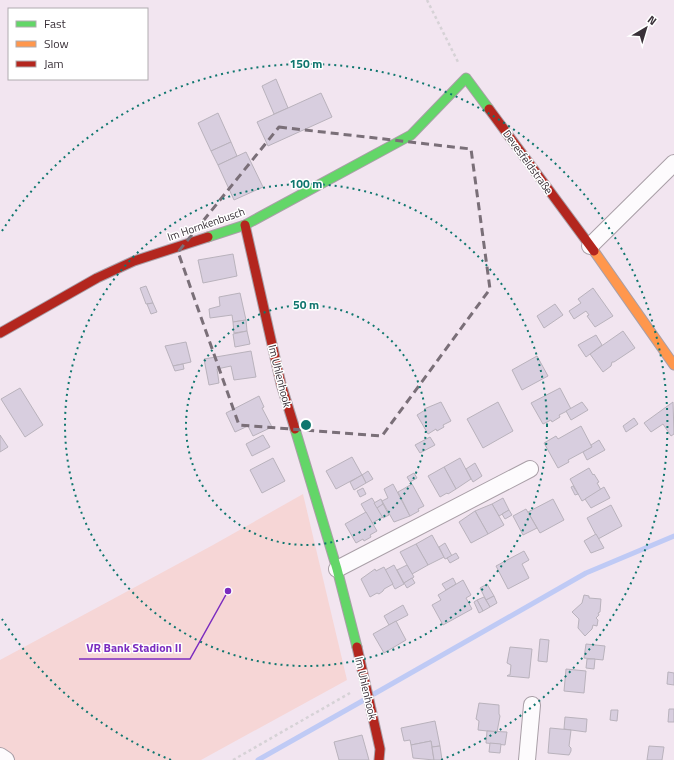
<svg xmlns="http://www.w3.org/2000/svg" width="674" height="760" font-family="'Titillium Web',sans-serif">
<rect width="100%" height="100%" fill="#f2e5f0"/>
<path fill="#f6d6d6" d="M303 494 347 680 201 760H0V660L213 545Z"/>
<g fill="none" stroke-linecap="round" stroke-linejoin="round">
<g stroke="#bfcaf5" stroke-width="5">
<path d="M374 694 586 573 674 536"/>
<path d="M258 760 364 700"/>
</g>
</g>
<g fill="#d8cedf" stroke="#b9b2bc">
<path d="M276 79 288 108 274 114 262 86Z"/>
<path d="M321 93 332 117 268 146 257 122Z"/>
<path d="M218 113 231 142 211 151 198 123Z"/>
<path d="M231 142 237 156 218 165 211 151Z"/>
<path d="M246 152 263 187 234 200 218 165Z"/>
<path d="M233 254 237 276 203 283 198 260Z"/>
<path d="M146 286 153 303 146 304 140 288Z"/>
<path d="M593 288 613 316 595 327 587 316 589 315 586 311 574 319 569 311 581 303 578 299Z"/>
<path d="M240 293 246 320 233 322 232 315 210 318 209 309 220 306 219 297Z"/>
<path d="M153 303 157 312 151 314 147 304Z"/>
<path d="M555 304 563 315 544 328 537 316Z"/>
<path d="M246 320 247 331 234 333 233 322Z"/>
<path d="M247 331 250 344 235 347 233 334Z"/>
<path d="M623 331 635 348 614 362H612L611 366 603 372 590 354Z"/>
<path d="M596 335 602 345 586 357 578 345Z"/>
<path d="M186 342 191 362 173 366 165 346Z"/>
<path d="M251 351 256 377 234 380 231 366 217 369 219 383 209 385 204 359Z"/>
<path d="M537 356 548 376 522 390 512 370Z"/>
<path d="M183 364 184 369 175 371 173 366Z"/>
<path d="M20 388 43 425 25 437 1 399Z"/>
<path d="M560 388 571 409 559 415 560 417 552 422 551 420 543 424 531 403Z"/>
<path d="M259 396 264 407 262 408 272 427 253 436 248 426 235 432 226 413Z"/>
<path d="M441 402 451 421 443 425 444 427 437 431 436 429 428 434 417 415 425 410 424 409Z"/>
<path d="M498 402 513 431 483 448 467 419Z"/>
<path d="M582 402 588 410 571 420 566 411Z"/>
<path d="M673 402 674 434 671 436 663 424 651 432 644 423Z"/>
<path d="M634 418 638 424 626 432 623 426Z"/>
<path d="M581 426 592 447 568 460 569 462 558 468 544 443 556 436 558 439Z"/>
<path d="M0 435 8 447 0 452Z"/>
<path d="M263 435 270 447 252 456 246 444Z"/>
<path d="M430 437 435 445 420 453 415 445Z"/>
<path d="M599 440 605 450 587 460 583 452 592 447 591 445Z"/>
<path d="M352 457 362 475 336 489 326 471Z"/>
<path d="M273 458 285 481 262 493 250 470Z"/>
<path d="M460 458 471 479 456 489 444 467Z"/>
<path d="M475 463 482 476 473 482 466 469Z"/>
<path d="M444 467 456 489 448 494 447 493 440 497 428 476Z"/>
<path d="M589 468 593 475 594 474 599 482 597 483 601 490 582 501 570 479Z"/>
<path d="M368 471 373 479 366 483 362 475Z"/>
<path d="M414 473 417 478 410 482 407 477Z"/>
<path d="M362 475 366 483 354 490 350 482Z"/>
<path d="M393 484 410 516 394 522 382 501 388 498 384 489Z"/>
<path d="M412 484 424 506 418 509 419 511 410 516 398 492Z"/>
<path d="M573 486 578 494 575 495 571 487Z"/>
<path d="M604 487 610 498 591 508 585 499Z"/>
<path d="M363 488 366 494 360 497 357 491Z"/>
<path d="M372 498 383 517 372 523 361 504Z"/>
<path d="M503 498 509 510 499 516 492 504Z"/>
<path d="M381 499 383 504 377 508 374 503Z"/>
<path d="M553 499 564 520 540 533 528 512Z"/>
<path d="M383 504 389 515 383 518 377 508Z"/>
<path d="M492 504 504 525 488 534 475 511Z"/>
<path d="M611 505 622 526 598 539 587 518Z"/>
<path d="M526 509 537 528 523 535 513 516Z"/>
<path d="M509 510 512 515 505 519 502 514Z"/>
<path d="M475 511 488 534 471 543 459 522Z"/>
<path d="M366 512 377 531 370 535 371 537 364 541 363 539 356 543 345 524Z"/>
<path d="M596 534 604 548 591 553 584 541Z"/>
<path d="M432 535 444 557 428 565 416 544Z"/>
<path d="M445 543 452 556 445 559 439 547Z"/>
<path d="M416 544 428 565 412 574 400 552Z"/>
<path d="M524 551 529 560 522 564 529 578 508 589 496 566Z"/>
<path d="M456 553 459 558 450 563 447 558Z"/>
<path d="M394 565 404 584 395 589 385 570Z"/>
<path d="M407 565 414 577 404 583 397 570Z"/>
<path d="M384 567 393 584 384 589 383 591 379 594 377 593 370 597 361 579 375 569 376 571Z"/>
<path d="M412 578 415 583 407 588 404 583Z"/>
<path d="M453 578 456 584 446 590 442 584Z"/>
<path d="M463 580 471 595 466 598 472 609 443 625 432 605 441 600 438 595Z"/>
<path d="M487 584 494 596 486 600 480 588Z"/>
<path d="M584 595 589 596V598L601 599 600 612 598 613 599 615 596 618 598 620 597 626 593 625 592 629 585 636 578 628 579 619 572 612 582 603Z"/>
<path d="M494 596 497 603 490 607 486 600Z"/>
<path d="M484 597 490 607 483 611 477 600Z"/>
<path d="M477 600 483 611 479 613 474 602Z"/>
<path d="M403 605 408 615 389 625 384 616Z"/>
<path d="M396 621 406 640 384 653 373 634Z"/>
<path d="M540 639 549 640 547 662 538 661Z"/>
<path d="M586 644 605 646 603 660 584 658Z"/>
<path d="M510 647 532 649 529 678 507 676 508 675H510L511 665 507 663Z"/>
<path d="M587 659H595L594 669 586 668Z"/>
<path d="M566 669 586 671 584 693 564 691Z"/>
<path d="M668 672 674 673V685L667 684Z"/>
<path d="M479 703 499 705V714L500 716 497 732 478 730 479 721 476 719Z"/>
<path d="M669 709H674V722H668Z"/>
<path d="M611 710H618L617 721 610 720Z"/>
<path d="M565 717 587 719 586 732 564 729Z"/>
<path d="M435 721 440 746 432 747 431 741 411 745 410 740 404 741 401 728Z"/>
<path d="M550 728 571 730 569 746 571 748V751L569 755 548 753Z"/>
<path d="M487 731 507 732 505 745 486 743Z"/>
<path d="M362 735 369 760H339L334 742Z"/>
<path d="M431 741 434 760 413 758 411 745Z"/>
<path d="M490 743 501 744 500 753 489 752Z"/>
<path d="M440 746 442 760H434L432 747Z"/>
<path d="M649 746 664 747 662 760H647Z"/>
</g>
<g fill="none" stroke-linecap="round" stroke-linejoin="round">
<g stroke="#a99fa7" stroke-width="18">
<g id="street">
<path d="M590 246 674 163"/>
<path d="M337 569 530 469"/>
<path d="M0 756 6 760"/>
<path d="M527 760 532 705"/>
</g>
</g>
<g stroke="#a99fa7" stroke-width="11">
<g id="fast">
<path d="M208 237 245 225 411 135 466 78 489 109"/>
<path d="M295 429 337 569 357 647"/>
</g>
</g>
<g stroke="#a99fa7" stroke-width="11">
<path id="slow" d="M594 251 674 365"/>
</g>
<g stroke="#a99fa7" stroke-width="11">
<g id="jam">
<path d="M489 109 594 251"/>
<path d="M245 225 281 384 295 429"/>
<path d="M0 333 97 278 134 261 208 237"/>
<path d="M357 647 380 749 379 760"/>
</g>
</g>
<g stroke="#d6d2d6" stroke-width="2.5" stroke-dasharray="3 3" stroke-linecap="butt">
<path d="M427 0 458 62"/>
<path d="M233 760 350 693"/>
</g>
<use href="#street" stroke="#fdfbfd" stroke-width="16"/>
<use href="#fast" stroke="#63d668" stroke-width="9"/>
<use href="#slow" stroke="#ff974d" stroke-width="9"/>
<use href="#jam" stroke="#b3261e" stroke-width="9"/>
</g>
<path fill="none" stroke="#7a6f78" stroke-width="3" stroke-dasharray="8 5" stroke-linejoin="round" d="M279 127 471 149 490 289 382 436 239 425 178 252Z"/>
<g fill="none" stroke="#0f766e" stroke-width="2" stroke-dasharray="2 4">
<circle cx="306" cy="425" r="120"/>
<circle cx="306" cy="425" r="241"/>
<path d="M171 760A361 361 0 0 1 2 619M2 231A361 361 0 1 1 441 760"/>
</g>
<g text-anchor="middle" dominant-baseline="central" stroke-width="3" stroke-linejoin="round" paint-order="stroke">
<g font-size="11" fill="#393038" stroke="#fff">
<text transform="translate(528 162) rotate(54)">Devesfeldstraße</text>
<text transform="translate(206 224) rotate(-19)">Im Hornkenbusch</text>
<text transform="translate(280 376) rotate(76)">Im Uhlenhook</text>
<text transform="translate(366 688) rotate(77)">Im Uhlenhook</text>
</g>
</g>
<circle cx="306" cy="425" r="6" fill="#0f766e" stroke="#fff" stroke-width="2"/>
<g font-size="12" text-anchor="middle" font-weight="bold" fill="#0f766e" stroke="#fff" stroke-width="3" stroke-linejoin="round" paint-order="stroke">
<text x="306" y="68">150 m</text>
<text x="306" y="188">100 m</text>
<text x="306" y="309">50 m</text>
</g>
<path fill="none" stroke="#7b2cbf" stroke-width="1.5" d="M228 591L190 659H79"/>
<circle fill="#7b2cbf" stroke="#fff" stroke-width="1.5" cx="228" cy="591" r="4"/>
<g font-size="12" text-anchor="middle" font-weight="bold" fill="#7b2cbf" stroke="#fff" stroke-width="3" stroke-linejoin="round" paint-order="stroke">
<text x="134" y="652">VR Bank Stadion II</text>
</g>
<rect x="8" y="8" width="140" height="72" fill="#ffffff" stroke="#b0acaf"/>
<rect x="16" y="21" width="20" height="6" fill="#63d668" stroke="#b0acaf"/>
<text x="44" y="28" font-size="12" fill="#393038">Fast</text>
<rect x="16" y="41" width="20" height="6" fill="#ff974d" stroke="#b0acaf"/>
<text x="44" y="48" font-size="12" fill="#393038">Slow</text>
<rect x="16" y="61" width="20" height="6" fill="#b3261e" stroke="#b0acaf"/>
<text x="44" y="68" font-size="12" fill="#393038">Jam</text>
<g transform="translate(646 28) rotate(38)" stroke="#ffffff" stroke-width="3" paint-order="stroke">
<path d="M0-3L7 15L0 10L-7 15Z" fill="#393038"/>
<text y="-6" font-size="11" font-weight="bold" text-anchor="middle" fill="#393038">N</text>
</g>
</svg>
